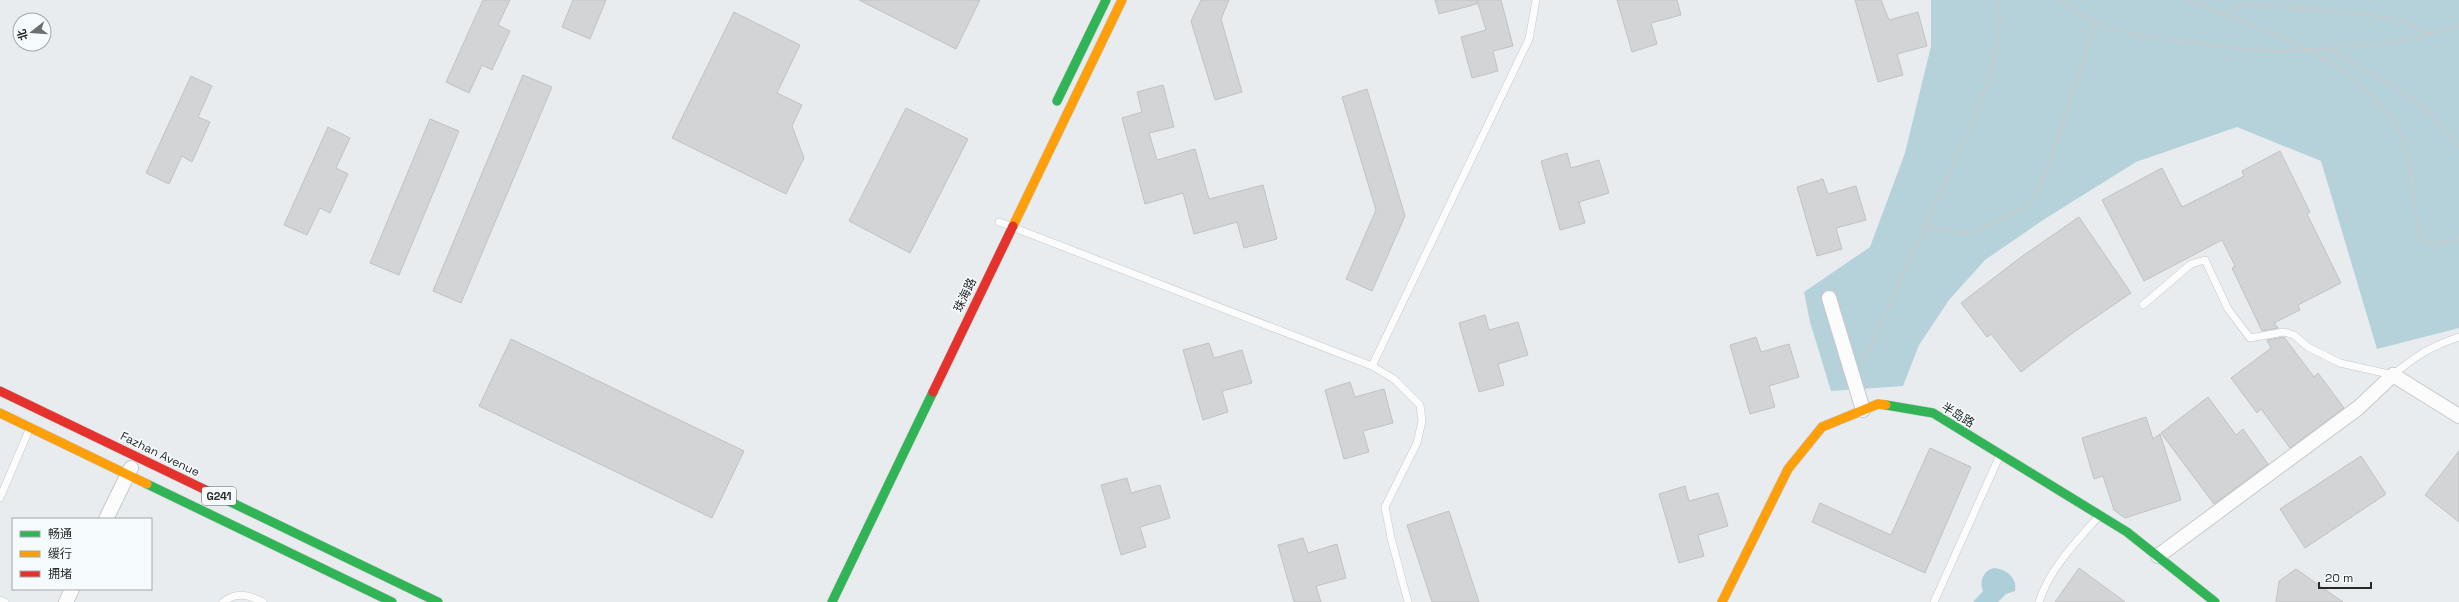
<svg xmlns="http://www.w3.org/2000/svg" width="2459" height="602" font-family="'Space Grotesk','Noto Sans SC',sans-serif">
<rect width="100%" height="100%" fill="#e9ecee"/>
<path fill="#b5d1da" d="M1931 0H2459V328L2377 349 2321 161 2237 127 2136 162 2043 220 1985 260 1949 300 1919 345 1903 386 1831 391 1810 322 1804 292 1870 247 1905 153 1931 46Z"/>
<path fill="#accfda" d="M1994 568C2005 569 2018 577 2015 591L2006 594 1998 602H1973L1983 591C1979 581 1984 570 1994 568Z"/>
<g fill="#d2d4d6" stroke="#c0c2c4">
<path d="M483 0H510L498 25 510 31 492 70 482 65 469 93 446 82Z"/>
<path d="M573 0H606L590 39 562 27Z"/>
<path d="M859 0H980L956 49Z"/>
<path d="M1201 0H1229L1221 19 1242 92 1215 100 1191 21Z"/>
<path d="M1435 0H1476L1477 4 1439 14Z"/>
<path d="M1477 0H1501L1513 46 1493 51 1498 71 1472 78 1461 37 1486 30Z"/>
<path d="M1617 0H1677L1681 15 1651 23 1657 44 1632 52Z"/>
<path d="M1855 0H1881L1889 20 1918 12 1927 46 1897 54 1903 75 1878 82Z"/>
<path d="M734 12 800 45 777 93 802 105 792 126 804 158 786 194 672 138Z"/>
<path d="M523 75 552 87 461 303 433 291Z"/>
<path d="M191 76 212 86 198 117 210 122 192 162 182 156 169 184 146 173Z"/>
<path d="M1163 85 1174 127 1149 133 1157 160 1195 149 1209 199 1263 185 1277 239 1244 248 1237 222 1194 234 1183 193 1145 204 1122 118 1142 112 1137 92Z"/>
<path d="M1367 89 1405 216 1372 291 1346 279 1376 210 1342 97Z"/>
<path d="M906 108 968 139 910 253 849 221Z"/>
<path d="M430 119 459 131 399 275 370 263Z"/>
<path d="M328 127 350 138 336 168 348 174 330 213 320 208 307 235 284 225Z"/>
<path d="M2280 151 2310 212 2307 214 2341 283 2298 305 2300 310 2274 323 2278 328 2262 331 2232 268 2235 266 2222 240 2144 281 2102 200 2162 168 2182 207 2244 176 2242 171Z"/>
<path d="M1567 153 1571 168 1599 160 1609 193 1579 202 1585 223 1560 230 1541 161Z"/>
<path d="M1823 179 1828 194 1856 186 1866 220 1836 228 1842 249 1817 256 1797 187Z"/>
<path d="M2079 217 2131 293 2074 332 2021 372 1991 334 1987 337 1961 303 2021 257Z"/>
<path d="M1485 315 1489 330 1518 322 1528 355 1498 364 1504 385 1479 392 1459 323Z"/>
<path d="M1756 337 1761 352 1789 344 1799 377 1769 386 1775 407 1750 414 1730 345Z"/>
<path d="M2284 337 2314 377 2318 373 2344 408 2290 448 2261 409 2257 413 2231 378 2271 348 2267 340Z"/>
<path d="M511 339 744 451 712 518 479 406Z"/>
<path d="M1209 343 1214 358 1242 350 1252 383 1222 391 1228 412 1203 420 1183 350Z"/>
<path d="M1350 382 1355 397 1384 389 1393 423 1363 431 1369 452 1344 459 1325 390Z"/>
<path d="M2208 397 2236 435 2243 429 2268 464 2214 504 2161 433Z"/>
<path d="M2146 417 2153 439 2160 434 2181 500 2125 518 2114 510 2103 476 2094 479 2082 438Z"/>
<path d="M1930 448 1971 467 1925 573 1812 522 1820 503 1891 535Z"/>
<path d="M2459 451V522L2425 495Z"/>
<path d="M2361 456 2386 494 2305 548 2280 509Z"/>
<path d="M1127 478 1131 493 1160 485 1170 518 1140 527 1146 547 1121 555 1101 485Z"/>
<path d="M1685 486 1689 501 1718 493 1728 526 1698 535 1704 556 1679 563 1659 494Z"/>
<path d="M1449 511 1479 602H1432L1407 525Z"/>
<path d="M1303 538 1308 553 1337 544 1346 578 1316 586 1321 602H1294L1278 545Z"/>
<path d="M2079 568 2125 602H2055Z"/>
<path d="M2296 569 2343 602H2276L2279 581Z"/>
</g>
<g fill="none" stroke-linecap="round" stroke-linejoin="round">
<g stroke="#c6c9ca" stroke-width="8">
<g id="lane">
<path d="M999 222 1372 366 1394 379 1420 405 1422 421 1417 443 1385 507 1391 538 1408 602"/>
<path d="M2143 305 2191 264 2205 260 2228 309 2250 338 2284 332 2294 335 2308 347 2340 363 2393 375C2414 357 2433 345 2459 337"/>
<path d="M1372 366 1529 39 1536 0"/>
<path d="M0 498 29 430"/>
<path d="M0 600 5 602"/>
<path d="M223 602C237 591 249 595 263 602"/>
<path d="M1934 602 2000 455"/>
<path d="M2039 602C2050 568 2076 542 2099 516"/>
</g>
</g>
<g stroke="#c6c9ca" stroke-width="16">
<g id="street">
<path d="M1829 298 1863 410"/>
<path d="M106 519 131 468"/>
<path d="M2158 556 2358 408 2393 375 2459 416"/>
<path d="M66 602 72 589"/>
</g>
</g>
<g stroke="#c6c9ca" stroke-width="10">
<g id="fast">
<path d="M1057 101 1106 0"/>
<path d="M1886 405 1933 413 2127 532 2215 602"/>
<path d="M147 484 392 602"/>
<path d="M214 494 438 602"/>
<path d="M832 602 933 392"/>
</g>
</g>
<g stroke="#c6c9ca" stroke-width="10">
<g id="slow">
<path d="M1013 226 1122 0"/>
<path d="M0 413 147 484"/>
<path d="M1722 602 1788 469 1822 427 1878 404 1886 405"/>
</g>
</g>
<g stroke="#c6c9ca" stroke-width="10">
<g id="jam">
<path d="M0 391 214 494"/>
<path d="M933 392 1013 226"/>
</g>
</g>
<g stroke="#cbcccc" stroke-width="2.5" stroke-dasharray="3 2" stroke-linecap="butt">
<path d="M2060 0C2099 33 2150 38 2199 43 2223 46 2247 50 2271 51 2291 52 2309 49 2329 48 2376 44 2413 42 2459 25"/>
<path d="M2189 0C2256 29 2325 45 2376 101 2382 107 2389 113 2393 119 2399 128 2403 142 2406 153 2415 181 2413 211 2421 239L2432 244 2459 239"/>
<path d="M2223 13 2243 4 2367 14 2403 21 2432 34"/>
<path d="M2327 48 2402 92 2426 110 2459 147"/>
<path d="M1925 225 1946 231 1967 233 1993 223 2023 208 2033 200 2045 174 2096 23"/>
<path d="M1864 361C1887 310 1910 259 1933 209 1956 156 2011 56 1998 0"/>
</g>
<use href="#lane" stroke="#fcfcfc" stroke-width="7"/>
<use href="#street" stroke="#fcfcfc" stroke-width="14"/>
<use href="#fast" stroke="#30b455" stroke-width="9"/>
<use href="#slow" stroke="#ff9f0a" stroke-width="9"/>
<use href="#jam" stroke="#e5322d" stroke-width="9"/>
</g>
<g text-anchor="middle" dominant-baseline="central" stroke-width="3.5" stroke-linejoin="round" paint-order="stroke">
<rect fill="#f5fbfd" stroke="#666969" stroke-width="1" x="202" y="487" width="34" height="18" rx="3"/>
<g font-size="11" font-weight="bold" fill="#282a2a">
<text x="219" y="496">G241</text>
</g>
<g font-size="12" fill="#282a2a" stroke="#f5fbfd">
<text transform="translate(965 295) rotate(-65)">珠海路</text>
<text transform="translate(1958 415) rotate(31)">半岛路</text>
<text transform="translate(160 454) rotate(26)">Fazhan Avenue</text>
</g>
</g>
<rect x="12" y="518" width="140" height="72" fill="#f5fbfd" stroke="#a3a7a9"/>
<rect x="20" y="531" width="20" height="6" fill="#30b455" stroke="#a3a7a9"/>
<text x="48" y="538" font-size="12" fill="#282a2a">畅通</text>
<rect x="20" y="551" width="20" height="6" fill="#ff9f0a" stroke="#a3a7a9"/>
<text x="48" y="558" font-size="12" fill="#282a2a">缓行</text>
<rect x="20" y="571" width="20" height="6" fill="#e5322d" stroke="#a3a7a9"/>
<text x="48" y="578" font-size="12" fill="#282a2a">拥堵</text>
<g transform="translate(32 32) rotate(253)"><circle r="19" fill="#f5fbfd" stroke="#a3a7a9"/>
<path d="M0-3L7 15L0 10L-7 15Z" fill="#6c6e6f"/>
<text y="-6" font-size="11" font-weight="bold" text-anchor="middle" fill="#282a2a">北</text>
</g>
<path d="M2319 582v6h52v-6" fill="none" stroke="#282a2a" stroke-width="2"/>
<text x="2325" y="582" font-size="12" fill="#282a2a" stroke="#f5fbfd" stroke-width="3" paint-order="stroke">20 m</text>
</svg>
